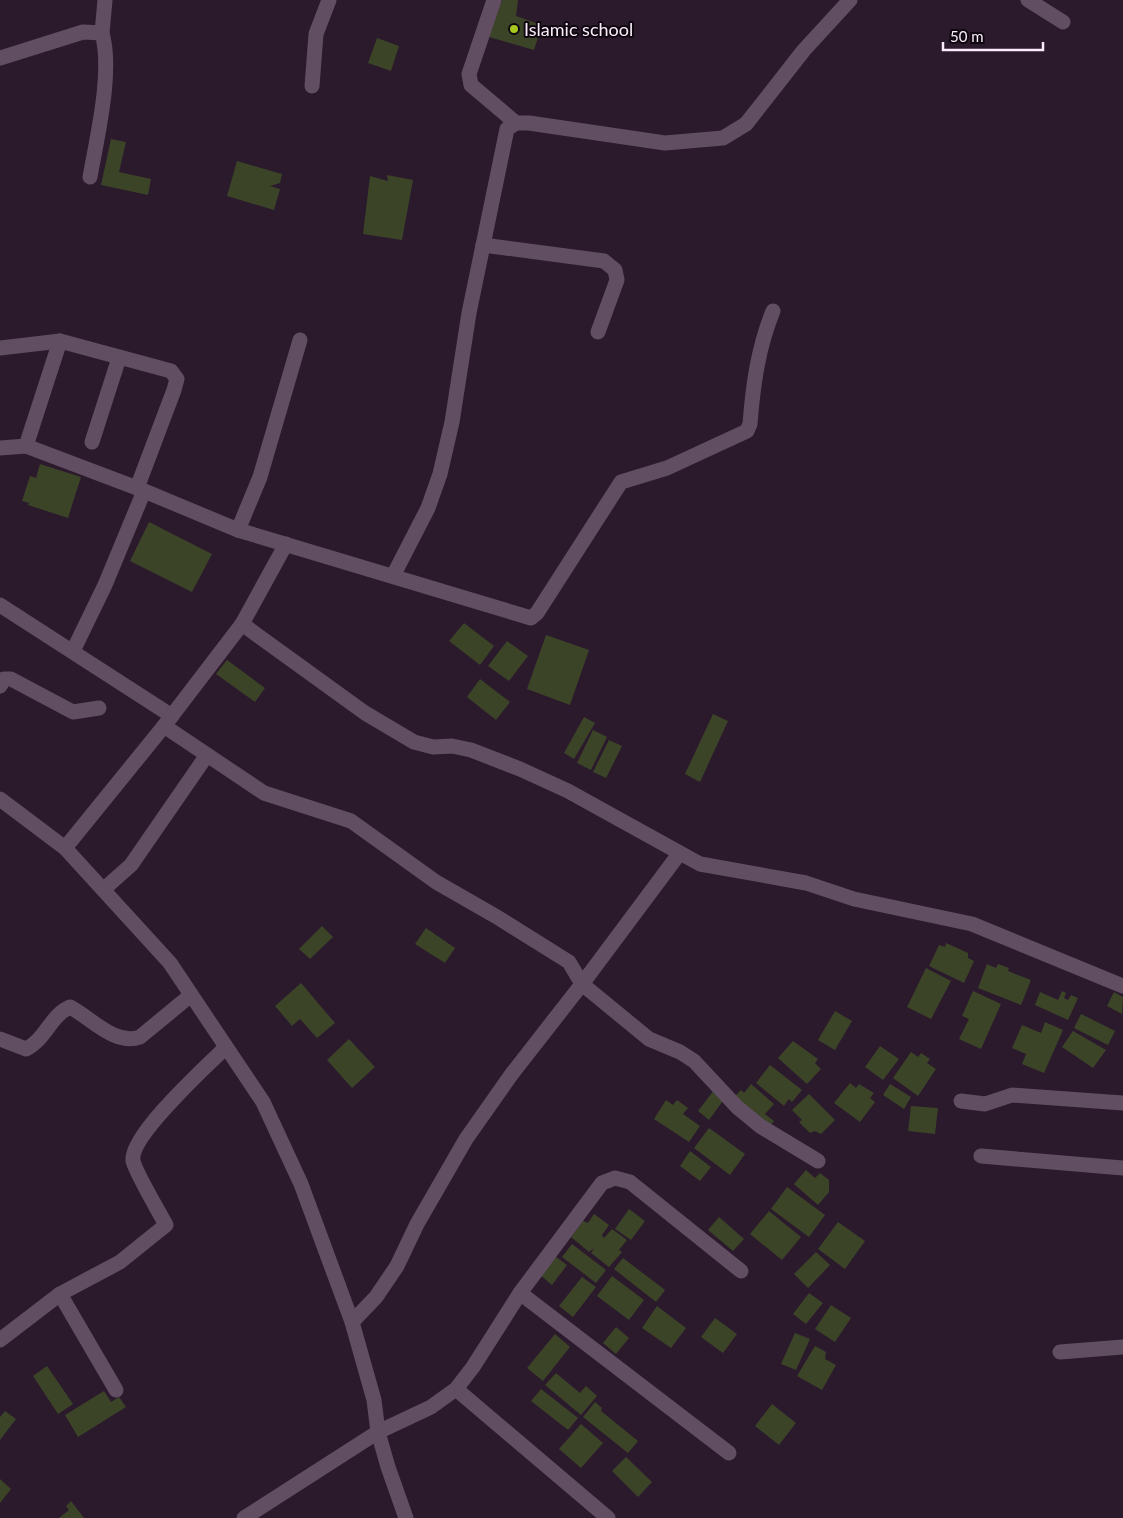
<svg xmlns="http://www.w3.org/2000/svg" width="1123" height="1518" font-family="Lato,sans-serif">
<rect width="100%" height="100%" fill="#2b192c"/>
<g fill="#3c4428">
<path d="M502 0H518L516 16 542 25 534 50 489 37Z"/>
<path d="M377 38 399 46 391 71 368 63Z"/>
<path d="M111 139 126 142 119 172 151 179 148 195 101 185Z"/>
<path d="M237 161 282 174 280 183 270 186 280 189 274 210 227 196Z"/>
<path d="M387 175 413 180 402 240 363 234 370 176 388 181Z"/>
<path d="M40 464 81 477 68 518 28 505 29 503 22 501 30 476 36 478Z"/>
<path d="M149 522 212 554 192 592 130 561Z"/>
<path d="M464 623 494 646 480 665 449 641Z"/>
<path d="M546 635 589 650 570 705 527 689Z"/>
<path d="M507 641 528 656 509 681 488 666Z"/>
<path d="M227 660 265 688 255 702 216 674Z"/>
<path d="M480 679 510 702 496 720 467 697Z"/>
<path d="M713 714 728 721 700 782 685 774Z"/>
<path d="M584 717 595 723 574 759 564 753Z"/>
<path d="M593 730 607 737 591 770 577 763Z"/>
<path d="M609 740 622 746 606 778 593 772Z"/>
<path d="M322 926 333 937 310 959 299 949Z"/>
<path d="M426 928 455 948 445 963 415 944Z"/>
<path d="M946 943 968 953V958L974 961 964 983 929 966 939 945 945 947Z"/>
<path d="M987 964 996 968 998 964 1009 968 1008 971 1031 980 1021 1005 978 988Z"/>
<path d="M926 968 951 981 931 1019 907 1007Z"/>
<path d="M301 983 335 1023 317 1038 300 1019 292 1026 275 1006Z"/>
<path d="M973 991 1001 1004 981 1049 959 1039 969 1019 962 1016Z"/>
<path d="M1062 991 1066 993 1064 998 1068 1000 1071 995 1078 998 1068 1020 1035 1005 1040 992 1058 1000Z"/>
<path d="M1114 992 1123 997 1122 1014 1107 1006Z"/>
<path d="M835 1011 852 1021 835 1050 818 1040Z"/>
<path d="M1081 1014 1115 1031 1108 1045 1074 1028Z"/>
<path d="M1045 1022 1063 1030 1044 1073 1022 1064 1026 1054 1012 1048 1022 1025 1041 1033Z"/>
<path d="M1073 1031 1106 1050 1093 1068 1062 1047Z"/>
<path d="M349 1039 375 1067 352 1088 327 1060Z"/>
<path d="M793 1041 818 1059 815 1063 821 1069 807 1084 778 1058Z"/>
<path d="M880 1046 899 1059 883 1080 865 1067Z"/>
<path d="M911 1052 918 1057 921 1053 930 1059 927 1063 936 1069 918 1096 893 1078Z"/>
<path d="M770 1065 802 1090 792 1102 789 1099 784 1106 756 1083Z"/>
<path d="M850 1083 856 1088 859 1084 874 1093 870 1098 875 1102 860 1122 834 1103Z"/>
<path d="M751 1084 774 1104 765 1114 774 1121 769 1127 734 1097 741 1090 744 1093Z"/>
<path d="M890 1084 911 1097 904 1109 883 1095Z"/>
<path d="M714 1090 725 1098 709 1120 698 1111Z"/>
<path d="M809 1094 835 1120 821 1134 815 1131 810 1133 799 1122 802 1120 792 1110Z"/>
<path d="M666 1100 673 1105 677 1100 688 1108 683 1114 700 1126 689 1142 654 1119Z"/>
<path d="M911 1106 938 1108 935 1134 908 1131Z"/>
<path d="M709 1128 745 1154 730 1175 694 1148Z"/>
<path d="M690 1151 711 1167 700 1181 680 1166Z"/>
<path d="M806 1170 815 1178 820 1173 829 1180V1192L818 1205 794 1184Z"/>
<path d="M787 1187 825 1215 809 1237 771 1209Z"/>
<path d="M629 1209 645 1221 631 1240 615 1229Z"/>
<path d="M769 1211 801 1237 782 1260 750 1234Z"/>
<path d="M594 1214 609 1225 602 1235 604 1238 612 1229 627 1240 619 1250 622 1252 609 1267 591 1253 594 1248 589 1252 571 1237 583 1221 588 1223Z"/>
<path d="M719 1217 744 1239 733 1251 708 1230Z"/>
<path d="M838 1222 865 1241 845 1269 818 1249Z"/>
<path d="M572 1244 606 1270 596 1283 562 1257Z"/>
<path d="M816 1252 830 1265 808 1288 794 1274Z"/>
<path d="M555 1256 567 1265 552 1285 540 1275Z"/>
<path d="M623 1258 665 1290 656 1302 614 1269Z"/>
<path d="M612 1276 644 1300 629 1320 597 1296Z"/>
<path d="M582 1277 596 1287 573 1317 559 1306Z"/>
<path d="M809 1293 823 1303 806 1324 793 1314Z"/>
<path d="M831 1305 851 1318 835 1342 815 1329Z"/>
<path d="M657 1306 686 1328 671 1348 642 1328Z"/>
<path d="M715 1318 737 1334 723 1353 701 1337Z"/>
<path d="M616 1327 629 1338 616 1354 603 1343Z"/>
<path d="M795 1333 810 1339 796 1370 781 1364Z"/>
<path d="M555 1334 570 1347 543 1381 527 1368Z"/>
<path d="M815 1346 826 1352 825 1359 836 1365 822 1390 797 1376Z"/>
<path d="M47 1366 73 1404 58 1414 33 1376Z"/>
<path d="M556 1373 580 1393 586 1386 597 1396 581 1415 545 1385Z"/>
<path d="M541 1389 578 1418 568 1430 531 1401Z"/>
<path d="M104 1391 111 1402 119 1397 126 1407 78 1437 65 1415Z"/>
<path d="M595 1402 602 1408 601 1411 638 1441 628 1453 583 1417Z"/>
<path d="M772 1404 796 1423 779 1445 755 1426Z"/>
<path d="M5 1411 16 1419 0 1440V1417Z"/>
<path d="M581 1424 603 1443 581 1468 559 1449Z"/>
<path d="M626 1457 652 1482 638 1497 612 1471Z"/>
<path d="M0 1479 11 1489 0 1503Z"/>
<path d="M71 1501 84 1518H59L69 1510 66 1506Z"/>
</g>
<g fill="none" stroke-linecap="round" stroke-linejoin="round">
<g stroke="#614e62" stroke-width="15">
<path d="M494 0 469 74 471 85 516 123"/>
<path d="M1028 0 1063 22"/>
<path d="M102 33 105 0"/>
<path d="M0 58 83 32 102 33C113 72 97 137 90 177"/>
<path d="M312 86 316 34 329 0"/>
<path d="M483 245 604 261 615 270 617 280 598 332"/>
<path d="M0 348 60 341 171 371 177 379 174 390 137 488"/>
<path d="M92 442 119 358"/>
<path d="M26 446 60 341"/>
<path d="M0 448 26 446 137 488 238 530 531 618 537 613 621 482 667 468 747 431 750 424C753 385 758 348 773 311"/>
<path d="M238 530 260 477 300 340"/>
<path d="M393 576 428 508 440 474 452 422 469 313 507 129 516 123H529L665 143 723 138 746 124 804 50 850 0"/>
<path d="M0 605 172 716"/>
<path d="M242 624 365 713 414 742 433 747 452 746 471 750 520 769 568 791 700 864 806 883 854 899 972 924 1123 986"/>
<path d="M73 651 105 585 144 491"/>
<path d="M0 686 4 679H11L73 712 99 708"/>
<path d="M164 726 264 793 351 821 436 882 497 917 569 962 582 984 679 854"/>
<path d="M0 799 65 848 170 963 263 1102 301 1184 352 1322 374 1400 378 1432 388 1467 406 1518"/>
<path d="M65 848 164 726 242 624 286 544"/>
<path d="M104 889 131 865 207 755"/>
<path d="M0 1039 26 1049C45 1040 51 1015 70 1007 91 1018 115 1046 140 1037L191 995"/>
<path d="M961 1101 985 1104 1012 1095 1123 1103"/>
<path d="M981 1156 1123 1168"/>
<path d="M520 1293 729 1453"/>
<path d="M60 1294 116 1390"/>
<path d="M352 1322 376 1297 397 1266 417 1224 466 1139 511 1075 582 984 649 1039 680 1052 694 1061 737 1107 760 1126 818 1161"/>
<path d="M0 1340 60 1294 120 1262 166 1225C159 1212 136 1173 133 1161 129 1136 207 1066 226 1047"/>
<path d="M1060 1352 1123 1347"/>
<path d="M456 1389 608 1518"/>
<path d="M244 1518 378 1432 431 1407 456 1389 473 1367 520 1293 602 1183 615 1178 630 1182 741 1271"/>
</g>
</g>
<circle fill="#a7c81f" stroke="#0f0710" stroke-width="2" cx="514" cy="29" r="5"/>
<g text-anchor="middle" dominant-baseline="central" stroke-width="4" stroke-linejoin="round" paint-order="stroke">
<g font-size="18" fill="#faedfb" stroke="#0f0710" text-anchor="start">
<text x="524" y="29">Islamic school</text>
</g>
</g>
<path d="M943 42v8h100v-8" fill="none" stroke="#faedfb" stroke-width="2.5"/>
<text x="950" y="42" font-size="15" fill="#faedfb" stroke="#0f0710" stroke-width="4" paint-order="stroke">50 m</text>
</svg>
